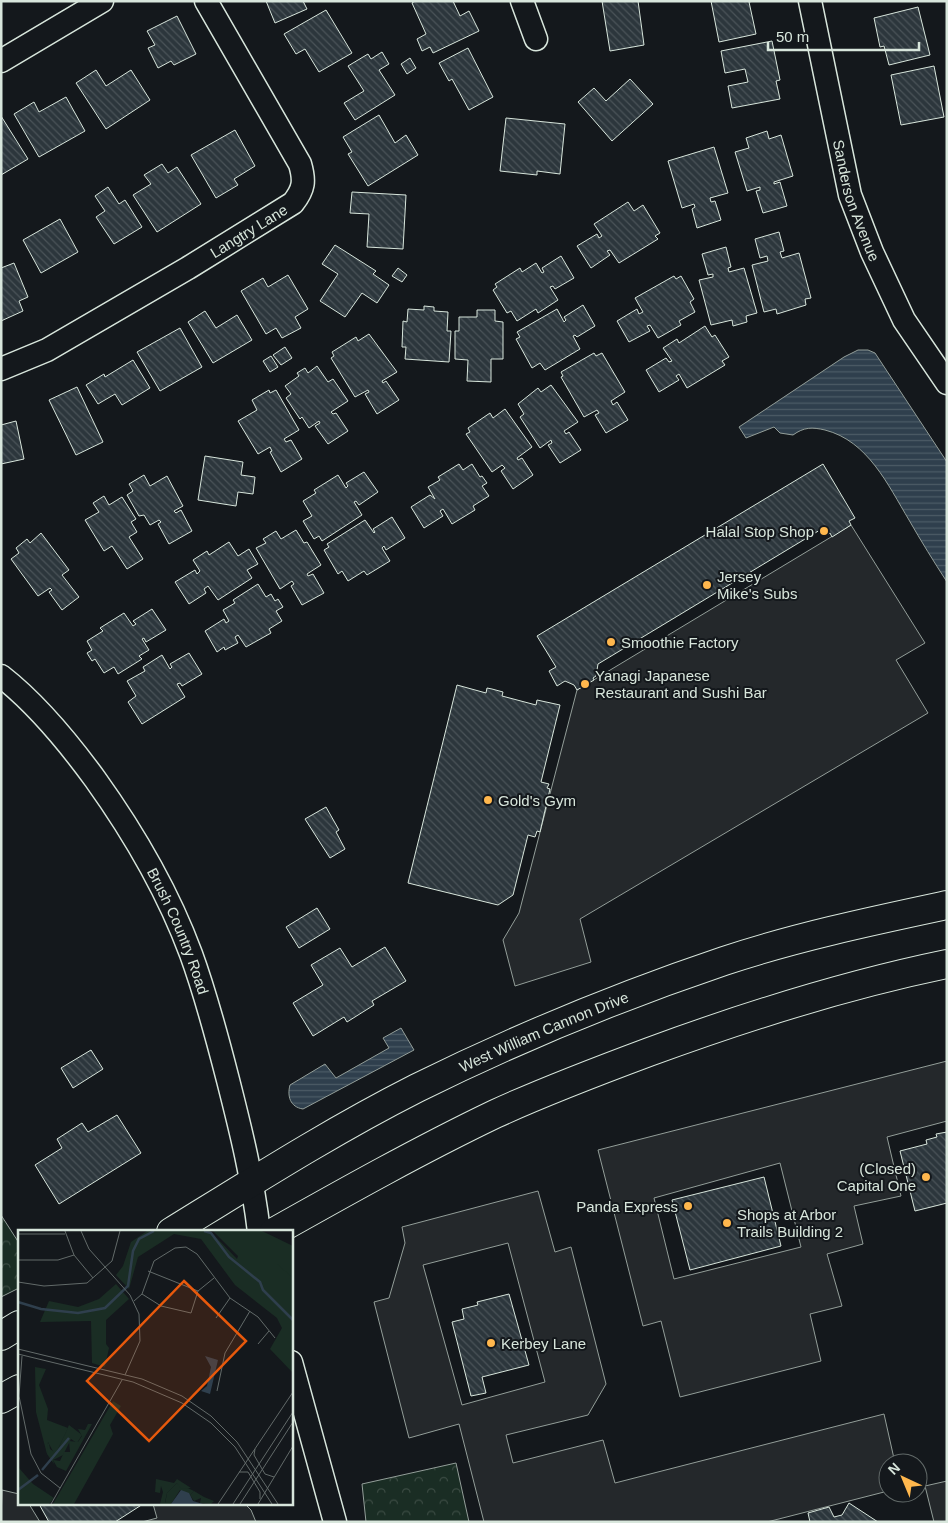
<svg xmlns="http://www.w3.org/2000/svg" width="948" height="1523" font-family="Arial,sans-serif">
<defs>
<pattern id="forest-crowns" width="20" height="18" patternUnits="userSpaceOnUse" patternTransform="scale(1.25)"><rect width="20" height="18" fill="#1a2d24"/><path d="M2 6a3 3 0 1 1 6 0M12 15a3 3 0 1 1 6 0" fill="none" stroke="#3b4b43"/></pattern>
<pattern id="water-rules" width="6" height="5" patternUnits="userSpaceOnUse" patternTransform="scale(1.25)"><rect width="6" height="5" fill="#2f3f4d"/><path d="M0 2.5h6" fill="none" stroke="#4c5b66"/></pattern>
<pattern id="building-back-hatch" width="6" height="6" patternUnits="userSpaceOnUse" patternTransform="scale(1.25)"><rect width="6" height="6" fill="#2c363c"/><path d="M-1 5l2 2M0 0l6 6M5-1l2 2" fill="none" stroke="#4a5358"/></pattern>
</defs>
<rect width="100%" height="100%" fill="#14181c"/>
<g fill="url(#forest-crowns)" stroke="#939e99">
<path d="M1 1215 19 1243V1288L1 1297Z"/>
<path d="M456 1463 469 1522H366L362 1484Z"/>
</g>
<g fill="#24282b" stroke="#939e99" fill-rule="evenodd">
<path d="M851 525 925 643 896 660 928 713 580 919 591 962 515 986 503 940 519 913 577 690Z"/>
<path d="M947 1061V1121L887 1137 901 1196 854 1206 863 1244 827 1254 842 1306 810 1314 821 1361 680 1397 661 1321 643 1326 598 1150ZM780 1163 801 1247 674 1279 654 1198Z"/>
<path d="M538 1191 555 1252 571 1247 606 1384 588 1415 506 1435 513 1463 603 1440 615 1483 884 1414 895 1463H888V1491L767 1522H484L459 1424 409 1438 374 1302 389 1298 405 1243 402 1227ZM508 1243 545 1382 462 1405 423 1265Z"/>
<path d="M947 1481V1522H934L925 1486Z"/>
<path d="M2 1490 19 1494V1504H29L40 1522H1Z"/>
<path d="M153 1504H245L251 1510 256 1522H142L157 1518Z"/>
</g>
<g fill="url(#water-rules)" stroke="#939e99">
<path d="M858 350H868L875 353 947 462V582C934 562 921 541 909 520 888 485 868 441 825 430 812 427 804 427 793 435L780 433 774 427 746 438 739 427 844 357Z"/>
<path d="M401 1028 414 1050 303 1109C290 1107 287 1096 290 1085L325 1064 336 1078 389 1048 383 1038Z"/>
</g>
<g fill="url(#building-back-hatch)" stroke="#d8e6dc">
<path d="M266 1H303L307 9 275 23Z"/>
<path d="M415 1H453L460 16 469 11 479 31 433 53 430 47 422 51 417 39 426 34 412 3Z"/>
<path d="M602 1H638L644 45 610 51Z"/>
<path d="M711 1H754L749 2 756 34 719 42Z"/>
<path d="M918 7 930 55 889 65 884 46 880 47 874 18Z"/>
<path d="M326 10 352 53 319 72 305 49 296 54 284 34Z"/>
<path d="M177 16 196 54 174 65 171 61 158 68 148 48 155 45 147 31Z"/>
<path d="M772 41 780 80 776 81 780 99 732 108 728 86 748 82 745 69 725 73 721 51Z"/>
<path d="M468 48 493 97 469 110 452 79 449 81 439 63Z"/>
<path d="M382 52 389 64 379 70 395 95 355 120 344 103 364 91 348 66 368 54 371 59Z"/>
<path d="M410 58 416 68 407 74 401 64Z"/>
<path d="M934 66 944 117 901 125 891 75Z"/>
<path d="M96 70 106 86 131 70 150 100 106 129 76 83Z"/>
<path d="M630 79 653 104 612 141 578 102 594 88 606 101Z"/>
<path d="M66 97 85 131 39 157 14 114 34 102 39 112Z"/>
<path d="M379 115 395 143 406 135 418 155 368 186 348 154 352 152 343 137Z"/>
<path d="M1 116 28 159 1 175Z"/>
<path d="M506 118 565 124 560 174 537 171V175L500 171Z"/>
<path d="M235 130 255 166 234 179 238 185 216 198 191 155Z"/>
<path d="M767 131 769 139 781 135 793 176 774 182V184L780 182 787 206 763 213 756 191 760 190V187L747 191 735 152 749 148 746 138Z"/>
<path d="M714 147 728 193 710 198 711 202 715 201 721 220 697 228 692 209 695 207 694 204 682 208 668 161Z"/>
<path d="M162 164 168 173 177 167 201 204 157 232 133 195 151 184 144 175Z"/>
<path d="M108 187 119 204 125 200 142 227 114 244 96 217 105 211 95 196Z"/>
<path d="M352 192 406 195 403 249 367 247 369 214 350 213Z"/>
<path d="M628 202 634 211 643 205 660 233 655 236 658 239 619 263 610 250 607 251 610 255 591 268 577 246 597 234 599 238 602 236 594 224Z"/>
<path d="M60 219 78 252 41 273 23 240Z"/>
<path d="M779 232 784 251 780 252 782 258 799 253 811 298 805 299 806 305 777 314 776 309 764 312 752 265 768 261 767 256 760 258 755 239Z"/>
<path d="M335 245 376 271 373 274 389 285 377 303 362 293 345 317 320 301 338 274 322 264Z"/>
<path d="M726 247 731 267 728 268 729 272 744 268 757 313 746 316 747 322 733 326 732 320 711 325 699 280 713 277V274L708 275 702 254Z"/>
<path d="M561 256 574 278 555 289 553 286 550 287 558 300 538 313 536 309 517 321 511 311 507 313 493 290 497 287 495 284 520 268 522 272 536 263 542 273 544 272 542 268Z"/>
<path d="M14 263 28 297 19 301 23 311 1 321V268Z"/>
<path d="M398 268 407 275 402 282 392 276Z"/>
<path d="M288 275 308 309 295 317 301 328 282 338 276 328 266 334 241 291 263 278 268 287Z"/>
<path d="M674 276 676 279 681 276 694 299 690 302 695 312 679 321 681 325 658 338 650 325 647 326 650 331 629 342 617 321 637 309 639 314 643 312 635 298Z"/>
<path d="M583 305 595 326 577 337 575 335 573 336 580 349 545 370 540 363 532 368 516 339 520 337 517 332 557 309 564 322 566 320 564 317Z"/>
<path d="M424 306 434 307V311L448 312 447 331H451L449 362 405 359 406 347H402L403 321 407 322 408 309 424 310Z"/>
<path d="M477 310H495V321L503 322V359H491V382L467 381 468 360 455 359V331H459V317H477Z"/>
<path d="M205 311 216 328 237 315 252 340 213 363 188 322Z"/>
<path d="M705 326 712 337 715 335 729 357 722 361 725 365 687 388 679 374 676 376 679 380 659 392 646 370 666 358 669 362 672 361 663 348 677 339 679 343Z"/>
<path d="M180 328 202 367 160 391 137 352Z"/>
<path d="M369 334 397 372 382 381 383 383 386 381 399 400 377 414 365 394 369 392 368 390 355 397 331 358 334 356 332 352 356 337 358 341Z"/>
<path d="M285 347 292 358 281 365 273 355Z"/>
<path d="M594 353 596 356 602 353 625 392 611 401 613 405 617 402 628 420 606 433 595 415 599 413 597 410 584 417 561 377 563 376 561 372Z"/>
<path d="M271 356 278 367 270 372 263 361Z"/>
<path d="M133 360 150 388 122 405 115 394 98 404 86 385 104 374 105 377Z"/>
<path d="M317 366 328 382 333 379 348 401 331 412 333 414 336 413 348 431 328 444 315 426 320 423 319 421 309 428 302 417 300 419 286 398 291 394 285 386 299 376 297 373 305 368 308 373Z"/>
<path d="M551 385 578 422 564 431 566 434 569 432 581 450 560 463 548 445 552 443 551 440 540 448 520 417 524 414 518 404 538 388 541 392Z"/>
<path d="M77 387 103 442 76 455 49 400Z"/>
<path d="M269 390 270 393 276 390 299 430 284 439 286 442 291 440 302 459 281 472 270 452 272 451 270 447 258 454 238 421 257 410 252 400Z"/>
<path d="M505 409 532 447 517 458 518 460 522 458 533 475 513 489 501 471 505 468 502 465 492 472 466 434 470 432 468 428 490 413 493 418Z"/>
<path d="M16 421 24 459 1 464V425Z"/>
<path d="M205 456 243 462 241 475 255 477 253 494 238 492 236 506 198 500Z"/>
<path d="M459 464 463 470 472 464 480 477 482 476 487 483 482 486 489 496 473 506 475 510 452 524 443 509 440 511 443 516 424 528 411 507 430 495 435 499 428 487 440 480 438 477Z"/>
<path d="M823 464 855 518 849 521 851 525 832 537 830 533 824 536 820 530 598 664 596 676 593 678 594 680 577 690 574 685 565 681 557 686 549 671 556 667 537 636Z"/>
<path d="M364 472 378 492 359 505 356 501 354 502 362 515 322 541 319 536 314 539 303 521 312 516 303 501 316 493 314 490 338 475 346 488 348 486 346 483Z"/>
<path d="M144 475 150 486 167 476 183 506 174 511 176 513 181 510 192 531 169 544 158 524 161 522 159 520 150 525 144 515 139 516 127 495 133 491 129 484Z"/>
<path d="M104 496 109 505 122 497 136 519 131 522 137 532 129 537 143 559 127 569 112 546 104 551 85 520 99 512 93 503Z"/>
<path d="M392 517 405 538 386 550 384 546 382 548 390 561 367 575 364 571 348 581 342 571 338 574 324 550 329 547 327 544 365 520 374 533 375 532 373 529Z"/>
<path d="M296 530 304 543 307 542 321 565 307 574 308 576 313 574 324 593 302 605 291 586 294 584 292 581 280 589 256 548 266 543 263 539 276 531 281 539Z"/>
<path d="M41 533 69 570 62 575 79 597 62 610 49 592 52 590 50 588 38 596 11 559 19 553 16 548 27 539 30 543Z"/>
<path d="M229 542 238 556 249 549 258 564 247 570 252 578 218 600 208 586 204 589 206 593 189 604 175 582 195 570 197 574 200 571 193 560 207 551 209 555Z"/>
<path d="M258 584 266 597 271 594 275 601 278 599 283 607 276 611 282 621 269 629 271 633 246 647 238 635 235 637 238 643 225 650 224 647 217 652 205 631 224 619 226 623 229 621 223 610 235 603 233 600Z"/>
<path d="M152 609 166 630 146 642 144 638 142 639 149 650 139 656 142 659 118 674 114 667 104 673 95 659 92 661 87 653 92 650 87 641 103 631 100 628 124 613 133 626 136 624 133 621Z"/>
<path d="M189 653 202 674 182 686 180 683 177 684 185 697 142 724 128 702 136 696 127 681 145 671 143 667 162 655 170 669 172 667 170 664Z"/>
<path d="M457 685 486 693 487 688 492 689 503 692 502 696 536 705 537 700 560 705 541 782 549 784 547 788 550 789 540 832 537 831 535 837 528 835 513 895 498 905 408 883Z"/>
<path d="M326 807 339 830 336 832 345 849 330 858 305 819Z"/>
<path d="M317 908 330 929 299 948 286 927Z"/>
<path d="M385 947 406 981 372 1001 374 1005 347 1022 344 1017 313 1036 293 1003 323 985 311 965 340 948 352 967Z"/>
<path d="M91 1050 103 1069 73 1088 61 1068Z"/>
<path d="M117 1115 141 1153 59 1204 35 1165 62 1148 57 1139 82 1123 88 1132Z"/>
<path d="M947 1132V1203L915 1211 900 1151 927 1144 926 1140 937 1137 936 1134Z"/>
<path d="M764 1177 781 1246 690 1270 672 1200Z"/>
<path d="M509 1294 529 1365 482 1377 486 1393 471 1396 452 1322 464 1319 462 1309 478 1305 477 1302Z"/>
<path d="M849 1503 878 1522H810L808 1513 829 1507 834 1517 842 1515Z"/>
<path d="M39 1504H143L115 1522H49Z"/>
</g>
<g fill="none" stroke-linecap="round" stroke-linejoin="round">
<g stroke="#d8e6dc" stroke-width="25">
<g id="minor">
<path d="M522 1 536 39"/>
<path id="s1" d="M810 1 850 195 872 252 904 320 947 383"/>
<path d="M1 61 102 1"/>
<path id="s2" d="M1 369 47 350 188 268 293 203C304 189 305 181 300 164L206 1"/>
<path id="s3" d="M1 676C37 704 68 742 95 779 133 832 168 892 191 954 206 995 217 1037 228 1080 241 1131 253 1180 259 1232"/>
<path d="M291 1362 335 1522"/>
</g>
</g>
<g stroke="#d8e6dc" stroke-width="30">
<g id="major">
<path id="s4" d="M171 1232C252 1182 332 1131 417 1088 516 1039 620 996 724 961 796 937 872 921 947 905"/>
<path d="M274 1232C347 1191 420 1150 495 1114 545 1091 598 1071 649 1052 747 1016 845 985 947 964"/>
<path d="M1 1336 19 1325"/>
<path d="M1 1399 19 1389"/>
</g>
</g>
<use href="#minor" stroke="#14181c" stroke-width="22"/>
<use href="#major" stroke="#14181c" stroke-width="28"/>
</g>
<g fill="#ffb74d" stroke="#14181c" stroke-width="2">
<circle cx="824" cy="531" r="5"/>
<circle cx="707" cy="585" r="5"/>
<circle cx="611" cy="642" r="5"/>
<circle cx="585" cy="684" r="5"/>
<circle cx="488" cy="800" r="5"/>
<circle cx="926" cy="1177" r="5"/>
<circle cx="688" cy="1206" r="5"/>
<circle cx="727" cy="1223" r="5"/>
<circle cx="491" cy="1343" r="5"/>
</g>
<g text-anchor="middle" dominant-baseline="central" stroke-width="4" stroke-linejoin="round" paint-order="stroke">
<g font-size="15" fill="#d8e6dc" stroke="#14181c">
<text stroke="none"><textPath href="#s1" startOffset="205">Sanderson Avenue</textPath></text>
<text stroke="none"><textPath href="#s2" startOffset="284">Langtry Lane</textPath></text>
<text stroke="none"><textPath href="#s3" startOffset="314">Brush Country Road</textPath></text>
<text stroke="none"><textPath href="#s4" startOffset="424">West William Cannon Drive</textPath></text>
</g>
<g font-size="15" fill="#d8e6dc" stroke="#14181c" text-anchor="start">
<text x="814" y="531" text-anchor="end">Halal Stop Shop</text>
<text x="717" y="576">Jersey<tspan x="717" dy="17">Mike's Subs</tspan></text>
<text x="621" y="642">Smoothie Factory</text>
<text x="595" y="675">Yanagi Japanese<tspan x="595" dy="17">Restaurant and Sushi Bar</tspan></text>
<text x="498" y="800">Gold's Gym</text>
<text x="916" y="1168" text-anchor="end">(Closed)<tspan x="916" dy="17">Capital One</tspan></text>
<text x="678" y="1206" text-anchor="end">Panda Express</text>
<text x="737" y="1214">Shops at Arbor<tspan x="737" dy="17">Trails Building 2</tspan></text>
<text x="501" y="1343">Kerbey Lane</text>
</g>
</g>
<g transform="translate(18 1230)">
<rect width="275" height="275" fill="#14181c"/>
<path d="M259 30H275V50L259 35ZM51 195 64 205 59 213 53 209 45 225 35 230 36 234 29 224 28 215 31 213 32 219 38 223ZM1 238 15 254 36 268 31 274H0ZM159 253 176 261 172 265 162 260 153 274H147L149 263Z" fill="#1a2d24"/>
<path d="M129 1H192L219 29 220 26 195 1H244L275 16V30H259V34L275 48V143L252 119 264 98 259 88 217 55 183 9 156 4 120 27 111 59 98 45 105 36 113 12ZM98 54 111 69 88 90V114L91 118 87 137 74 133 73 91 22 92 31 71 60 77 81 69ZM17 137 28 139 21 155 30 179 29 190 50 198 37 225 30 212 29 224 18 182ZM95 171 103 176 92 195 95 204 56 274H35ZM70 194H74L48 241 39 237 35 230 42 231 46 222H52L51 211 60 212 64 206 60 199 67 200ZM138 249 156 253 159 249 173 258 163 259 159 253 149 263 147 272 149 274H142L145 262 143 256 142 263 137 262ZM176 261 186 267 196 271 193 274 182 273 183 268 176 271 172 265Z" fill="#1a2d24"/>
<path d="M187 126 200 130 192 164 183 161 189 156 193 137ZM163 260 171 263 175 271 185 274H153Z" fill="#2f3f4d"/>
<path fill="none" stroke="#2f3f4d" stroke-width="2.5" d="M186 1 193 3 211 27 242 52 245 60 275 90M0 72 23 79 60 83 87 78 110 56 115 21 121 9 136 1M24 240 51 208M0 260 20 245"/>
<path fill="none" stroke="#626a69" stroke-width="1" d="M47 1 56 25 75 48M63 1 71 19 112 65 121 84 122 111 107 145M0 4H47M0 30H40L56 25M130 41 180 61M0 52 26 56 69 53 94 31 102 1M124 64 143 76 173 83 180 61 196 48M116 71 124 64 136 31 157 18 168 17 179 24 212 68 240 87 257 108M198 88 212 68M240 114 251 101M0 119 124 149 164 166 193 186 219 212 260 274M0 124 115 152 164 173 193 193 217 217 254 274M4 126 1 166 13 224 23 243 42 258M199 161 207 123 232 81M237 219 236 225 247 244 256 247M221 242H230L242 262V269M33 274 104 150M200 274 275 162M215 274 275 182M222 274 275 192M240 274 275 216"/>
<path fill="#e8590c" fill-opacity="0.15" stroke="#e8590c" stroke-width="2.5" d="M166 51 228 111 131 211 69 151Z"/>
<rect width="275" height="275" fill="none" stroke="#d8e6dc" stroke-width="2.5"/>
</g>
<rect width="948" height="1523" fill="none" stroke="#d8e6dc" stroke-width="5"/>
<g transform="translate(903 1478) rotate(316)"><circle r="24" fill="#14181c" stroke="#626a69"/>
<path d="M0-4L9 19L0 12L-9 19Z" fill="#ffb74d"/>
<text y="-8" font-size="14" font-weight="bold" text-anchor="middle" fill="#d8e6dc">N</text>
</g>
<path d="M768 42v8h151v-8" fill="none" stroke="#d8e6dc" stroke-width="2.5"/>
<text x="776" y="42" font-size="15" fill="#d8e6dc" stroke="#14181c" stroke-width="4" paint-order="stroke">50 m</text>
</svg>
